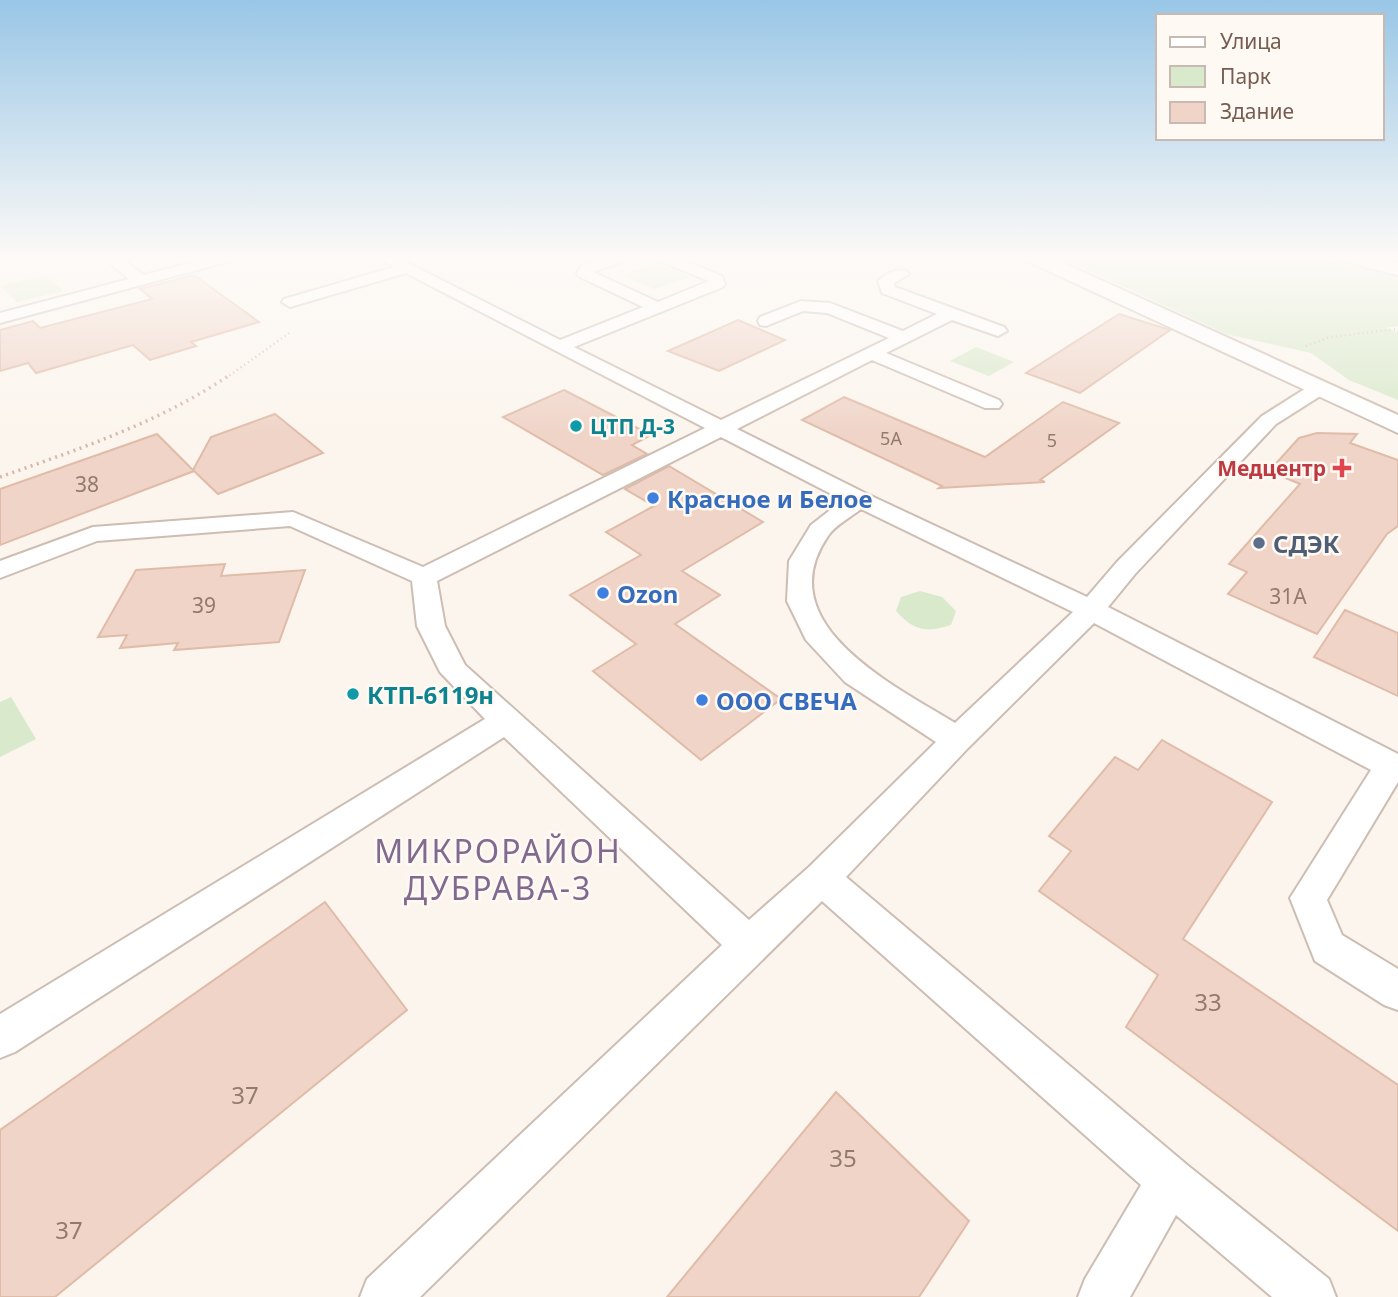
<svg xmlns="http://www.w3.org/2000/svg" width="1398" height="1297" font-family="'Noto Sans',sans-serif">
<rect width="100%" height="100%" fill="#fbf5ed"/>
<g fill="#d9e9cb">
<path d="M1059 257H1311L1398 277V326L1386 328 1398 332V400L1349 380 1311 353 1226 334Z"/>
<path d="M658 263 690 277 654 289 622 275Z"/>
<path d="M45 275 63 291 17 302 0 286Z"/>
<path d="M976 347 1014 362 989 376 950 361Z"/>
<path d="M920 591 942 597 956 611 951 625C926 633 914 631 896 611L901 597Z"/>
<path d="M11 697 36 739 0 757V702Z"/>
</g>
<g fill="#efd4c7" stroke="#e0bba8" stroke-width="2">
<path d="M194 275 259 322 191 342 196 346 150 360 133 345 36 373 28 363 0 371V330L33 321 40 328 152 299 140 289Z"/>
<path d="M1119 314 1170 330 1080 393 1026 373Z"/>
<path d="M738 320 785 340 719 371 668 351Z"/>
<path d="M564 390 651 435 632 445 647 454 603 475 503 417Z"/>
<path d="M844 397 985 457 1063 402 1119 423 1040 480 1045 482 939 488 942 486 802 420Z"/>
<path d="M275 414 323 453 218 494 193 470 211 437Z"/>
<path d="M1317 433 1357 434 1350 443 1398 460V526L1387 534 1317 634 1228 594 1247 572 1229 564 1300 484 1269 471 1299 438Z"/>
<path d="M157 434 194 471 0 545V489Z"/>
<path d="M669 466 763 522 682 571 720 595 675 624 781 699 701 760 593 671 636 644 570 595 641 555 606 532 654 506 625 489Z"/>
<path d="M225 564 221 576 305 570 279 642 174 650 178 643 120 648 127 635 98 637 136 570Z"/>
<path d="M1345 610 1398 633V696L1314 657Z"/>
<path d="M1162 740 1272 802 1183 939 1398 1085V1231L1126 1027 1158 975 1039 891 1071 851 1049 836 1115 757 1138 770Z"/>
<path d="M325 902 407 1010 55 1297H0V1130Z"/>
<path d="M836 1092 969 1221 919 1297H667Z"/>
</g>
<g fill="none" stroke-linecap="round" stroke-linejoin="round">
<g stroke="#cdbdb3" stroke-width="4">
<g id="lane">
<path d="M103 257H119L144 275 213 257H236L234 260 0 323V313L129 279Z"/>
<path d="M378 257H396L560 340 643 307 580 277 577 274 582 265 607 257H629L627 260 593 272 658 302 709 281 657 260 655 257H675L722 276 725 284 723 287 574 347 721 420 889 338 827 313 803 311 766 326 760 325 758 321 760 317 801 301 830 303 903 331 937 314 882 293 878 281C884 274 897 268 906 271L909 274 894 283 895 287 1004 327 1007 331 998 336 952 320 886 353 999 400 1002 404 999 408H985L872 360 737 429 867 494 1087 597 1117 562 1262 416 1311 385H1325L1328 389 1325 393 1276 424 1135 574 1108 607 1398 754V782L1327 900 1342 935 1398 969V1010L1384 1005 1315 961 1290 898 1371 770 1094 623 968 748 846 877 1186 1164 1329 1279 1336 1297H1272L1176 1215 1130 1297H1078L1085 1279 1141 1185 822 901 420 1297H360L367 1279 722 945 504 737 15 1052 0 1058V1014L485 719 440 672 417 626 412 581 290 526 97 541 0 578V561L93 527 293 512 423 567 705 428 406 273 290 307 282 302 284 299 394 267ZM721 437 843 500 811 525 789 561 787 601 806 640 845 682 936 742 809 867 749 920 465 665 445 626 437 581ZM861 509 1073 612 955 723C895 686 767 624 828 536 835 525 851 517 861 509Z"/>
</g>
</g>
<g stroke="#cdbdb3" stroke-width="4">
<path id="street" d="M1024 257H1050L1398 415V433L1027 261Z"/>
</g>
<g stroke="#d3bfb3" stroke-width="4">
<path id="secondary" d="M1338 257H1373L1398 263V275L1341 261Z"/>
</g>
<g stroke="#d4b8a9" stroke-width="2.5" stroke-dasharray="1 3.5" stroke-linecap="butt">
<path d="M1293 257 1316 262"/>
<path d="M1306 346 1330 337 1398 329"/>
<path d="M226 378 292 331"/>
</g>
<path stroke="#d4b8a9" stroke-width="3.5" stroke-dasharray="2 4.5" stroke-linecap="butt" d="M0 477C79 449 158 423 228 376"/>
<use href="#lane" fill="#fff" fill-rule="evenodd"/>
<use href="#street" fill="#fff" fill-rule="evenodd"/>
<use href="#secondary" fill="#fff" fill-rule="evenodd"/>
</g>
<linearGradient id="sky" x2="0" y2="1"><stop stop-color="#99c6e6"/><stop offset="0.59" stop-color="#fdfaf7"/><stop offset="1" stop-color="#fdfaf7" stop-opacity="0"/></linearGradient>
<rect width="1398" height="438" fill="url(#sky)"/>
<g fill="#0f9aa8" stroke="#fef9f3" stroke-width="2.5">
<circle cx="576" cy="426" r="7"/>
<circle cx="353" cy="694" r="7"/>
</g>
<path fill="#e0444e" stroke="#fef9f3" stroke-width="2.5" d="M1338.5 457.5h7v7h7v7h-7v7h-7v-7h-7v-7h7z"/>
<g fill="#3f7fe0" stroke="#fef9f3" stroke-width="2.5">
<circle cx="653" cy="498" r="7"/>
<circle cx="603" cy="593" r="7"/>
<circle cx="702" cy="700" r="7"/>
</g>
<circle fill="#5c6f8a" stroke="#fef9f3" stroke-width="2.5" cx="1259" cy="543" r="7"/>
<g text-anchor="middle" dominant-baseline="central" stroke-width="5" stroke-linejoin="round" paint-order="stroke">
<g font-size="18" fill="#947a6e">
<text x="891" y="438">5А</text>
<text x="1052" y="440">5</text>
</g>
<g font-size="21" font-weight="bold" fill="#0d838f" stroke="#fef9f3" text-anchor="start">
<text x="590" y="426">ЦТП Д-3</text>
</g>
<g font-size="21" font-weight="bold" fill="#be3a42" stroke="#fef9f3" text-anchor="end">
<text x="1326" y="468">Медцентр</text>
</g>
<g font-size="21" fill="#947a6e">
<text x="87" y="484">38</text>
<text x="1288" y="596">31А</text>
<text x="204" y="605">39</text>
</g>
<g font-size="24" font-weight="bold" fill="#366cbe" stroke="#fef9f3" text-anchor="start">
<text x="667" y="498">Красное и Белое</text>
<text x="617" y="593">Ozon</text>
<text x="716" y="700">ООО СВЕЧА</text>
</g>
<g font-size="24" font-weight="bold" fill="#4e5e75" stroke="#fef9f3" text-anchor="start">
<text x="1273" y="543">СДЭК</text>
</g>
<g font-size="24" font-weight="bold" fill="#0d838f" stroke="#fef9f3" text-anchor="start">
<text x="367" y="694">КТП-6119н</text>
</g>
<g font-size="24" fill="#947a6e">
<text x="1208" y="1001">33</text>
<text x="245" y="1094">37</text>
<text x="843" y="1157">35</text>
<text x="69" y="1229">37</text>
</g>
<g font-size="32" letter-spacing="2" fill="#816990" stroke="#fef9f3">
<text x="498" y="850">МИКРОРАЙОН<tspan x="498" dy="37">ДУБРАВА-3</tspan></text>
</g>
</g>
<rect x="1156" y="14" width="228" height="126" fill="#fef9f3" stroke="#c8bab2" stroke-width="2"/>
<rect x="1170" y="37" width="35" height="10" fill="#ffffff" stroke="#c8bab2" stroke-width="2"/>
<text x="1220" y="49" font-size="21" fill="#765c51">Улица</text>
<rect x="1170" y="66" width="35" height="21" fill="#d9e9cb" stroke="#c8bab2" stroke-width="2"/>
<text x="1220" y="84" font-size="21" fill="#765c51">Парк</text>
<rect x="1170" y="102" width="35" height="21" fill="#efd4c7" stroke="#c8bab2" stroke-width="2"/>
<text x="1220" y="119" font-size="21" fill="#765c51">Здание</text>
</svg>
